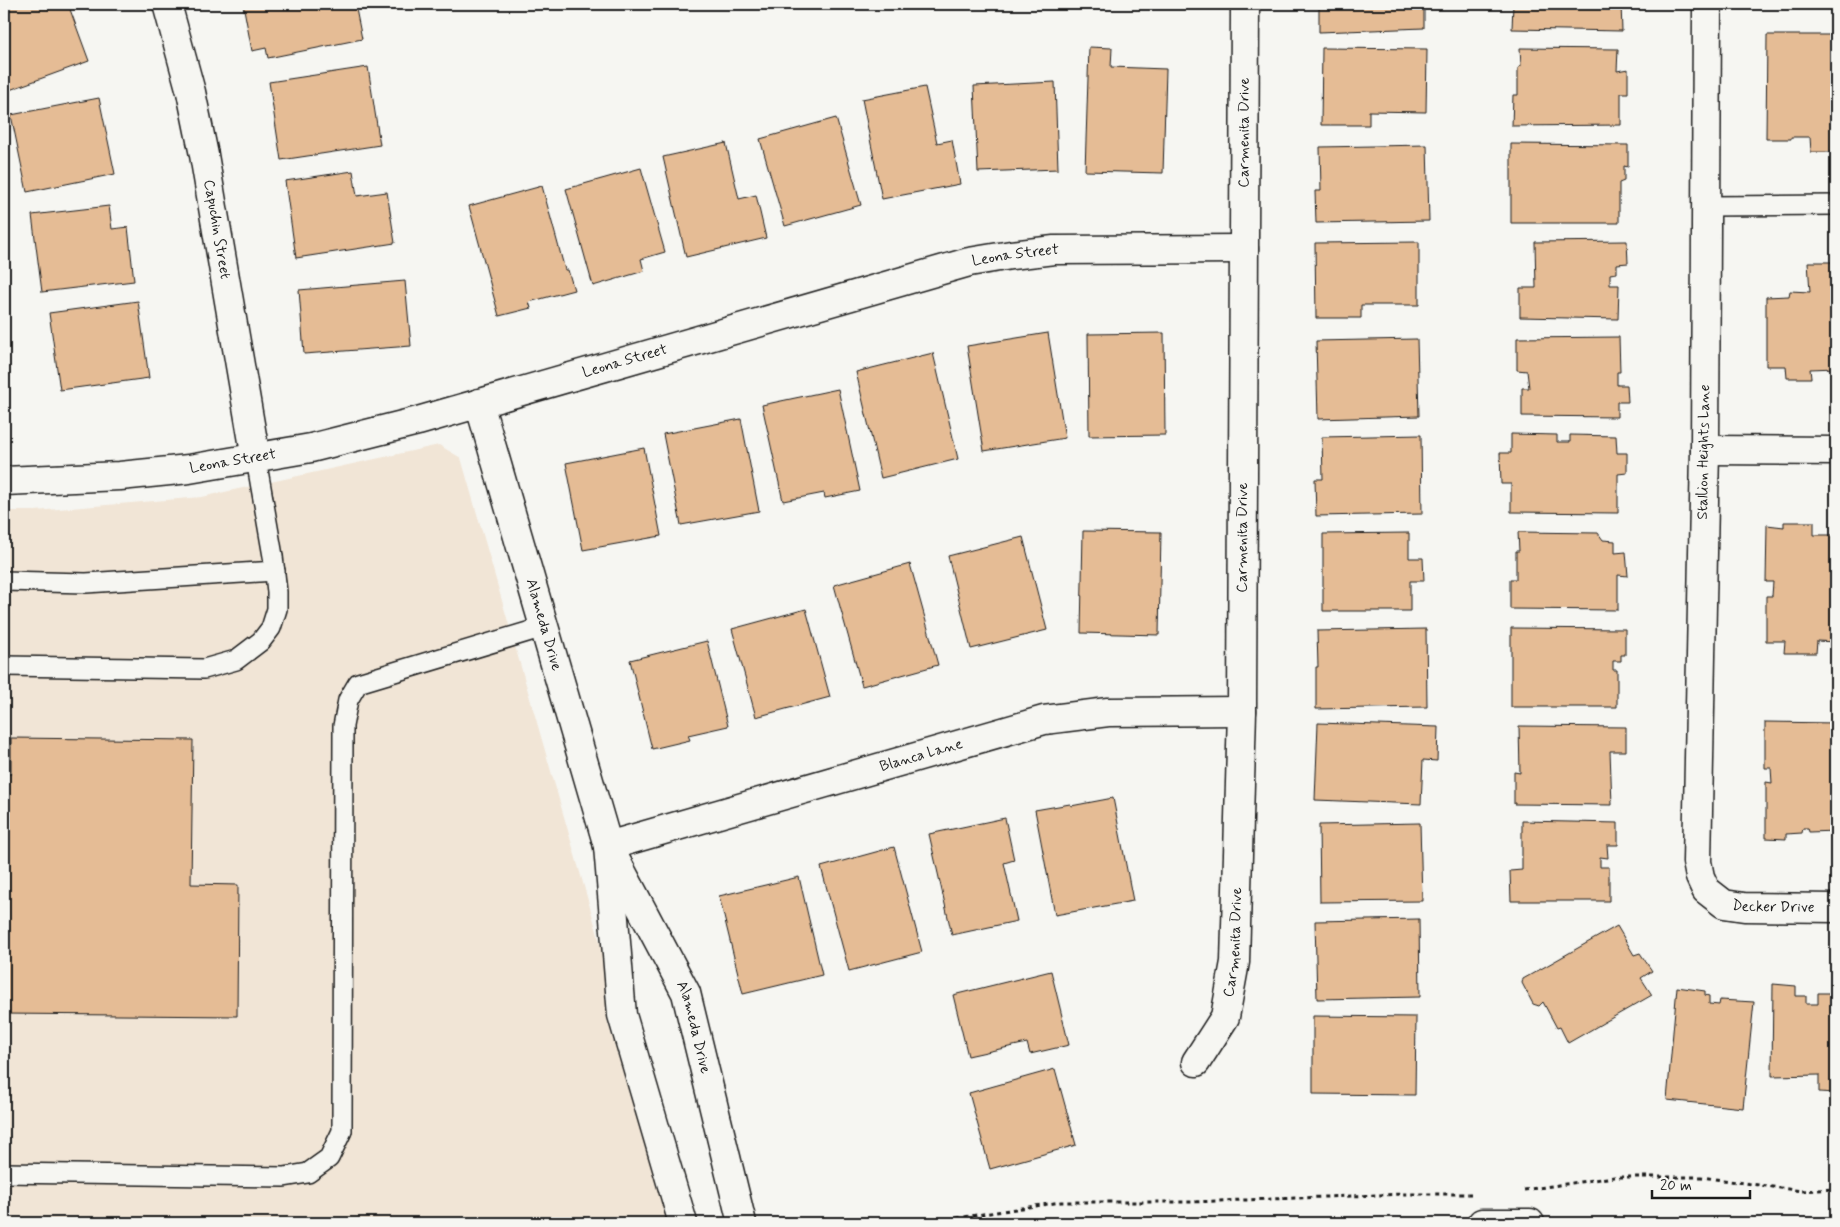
<svg xmlns="http://www.w3.org/2000/svg" width="1840" height="1227" font-family="Mynerve,sans-serif">
<rect width="100%" height="100%" fill="#f6f6f2"/>
<filter id="ink" filterUnits="userSpaceOnUse"><feTurbulence type="fractalNoise" baseFrequency=".02" numOctaves="2"/><feDisplacementMap in="SourceGraphic" scale="10" xChannelSelector="R" yChannelSelector="G"/><feConvolveMatrix kernelMatrix="1 2 1 2 8 2 1 2 1" color-interpolation-filters="sRGB"/></filter>
<g filter="url(#ink)">
<path fill="#f1e5d6" d="M439 445 461 458 606 963 607 1019 668 1223H4V511H35L202 497Z"/>
<g fill="#e5bc95" stroke="#1c1c1c">
<path d="M16 4H68L89 61 4 92V8Z"/>
<path d="M243 4H355L362 39 268 58 266 48 252 51Z"/>
<path d="M1319 4H1424V28L1319 32Z"/>
<path d="M1513 4H1621L1622 31 1512 29Z"/>
<path d="M1767 35H1836V152H1811L1810 137H1791V139H1766Z"/>
<path d="M1089 47 1112 48 1111 67 1166 69 1163 173 1085 171Z"/>
<path d="M1322 48 1427 49 1426 112 1369 111V125H1321Z"/>
<path d="M1520 48 1618 49 1617 71 1628 69V93H1621V125L1512 126 1513 95H1518V68L1521 66Z"/>
<path d="M368 67 380 145 281 160 269 82Z"/>
<path d="M1055 82 1058 169 978 172 974 86Z"/>
<path d="M925 87 937 143 952 140 960 184 882 199 862 99Z"/>
<path d="M99 98 115 174 27 192 11 115Z"/>
<path d="M836 118 861 205 785 226 760 139Z"/>
<path d="M726 143 739 199 756 195 766 238 686 257 663 157Z"/>
<path d="M1511 144 1628 145V167L1624 166V181L1619 183V223H1511Z"/>
<path d="M1427 145 1429 221 1316 223 1315 191H1321L1320 147Z"/>
<path d="M641 168 665 252 641 259 644 271 593 286 566 189Z"/>
<path d="M353 171 357 196 387 192 395 243 296 258 285 181Z"/>
<path d="M542 186 565 270H568L574 290 529 302 531 308 499 316 469 206Z"/>
<path d="M109 206 112 229 128 227 134 281 42 292 32 215Z"/>
<path d="M1627 241 1628 263 1617 264V273L1610 274V285H1619L1618 319 1520 317V288H1536L1535 242Z"/>
<path d="M1419 242V305H1361V318H1316L1315 243Z"/>
<path d="M1808 262H1836V368L1810 369 1811 378H1787L1786 366H1766V297L1789 296 1790 291 1810 292Z"/>
<path d="M405 281 411 346 304 354 299 290Z"/>
<path d="M138 301 149 378 60 390 49 313Z"/>
<path d="M1048 333 1065 438 984 451 967 346Z"/>
<path d="M1164 333 1165 435 1089 436 1088 334Z"/>
<path d="M1619 337 1620 372H1617V385H1627L1628 402H1617V417L1522 416V388H1529L1527 371 1517 370V338Z"/>
<path d="M1417 339 1419 416 1318 419 1316 341Z"/>
<path d="M933 353 958 459 881 478 856 372Z"/>
<path d="M838 389 860 491 825 498 824 493 783 501 762 405Z"/>
<path d="M741 419 759 511 681 525 663 434Z"/>
<path d="M1511 434 1557 435V442H1570V435L1616 436 1617 453H1627V473L1618 474V513L1511 512V484H1501L1500 453H1511Z"/>
<path d="M1421 435 1422 514 1316 516 1315 479H1323L1322 437Z"/>
<path d="M644 448 661 536 583 550 566 463Z"/>
<path d="M1784 522H1814V535H1836V642L1817 641 1816 653H1784L1785 641H1766V596H1772L1773 582H1766L1767 525 1784 527Z"/>
<path d="M1083 531 1161 532 1159 635 1081 633Z"/>
<path d="M1518 532 1598 533 1603 540 1615 541V553L1626 552 1628 576 1618 575V610L1510 609V579H1516V551H1519Z"/>
<path d="M1409 533V558H1423L1424 581H1410V611H1323V534Z"/>
<path d="M1023 537 1047 630 971 649 948 556Z"/>
<path d="M910 564 938 665 862 686 834 585Z"/>
<path d="M806 609 830 697 756 717 732 629Z"/>
<path d="M1511 628 1625 629V655H1621V661H1613V670H1617V707H1511Z"/>
<path d="M1426 629 1427 707 1316 709V667H1318L1317 631Z"/>
<path d="M707 641 728 726 688 735 690 740 652 749 630 660Z"/>
<path d="M1765 722 1836 723V831L1809 832 1808 828H1803L1802 833 1786 834V839L1766 838V782L1772 783 1771 768H1765Z"/>
<path d="M1318 723 1438 727 1437 761 1423 760 1421 804 1315 800Z"/>
<path d="M1519 726 1626 727V751H1610L1612 805 1514 804V772L1520 773Z"/>
<path d="M11 738 193 740 191 884 238 885 237 1016 4 1014V774H11Z"/>
<path d="M1113 798 1133 901 1055 915 1035 810 1070 804 1071 806Z"/>
<path d="M1005 818 1014 860 1004 863 1017 921 952 935 929 834Z"/>
<path d="M1522 821 1618 823V845H1607L1608 858 1600 857V867H1609V901H1511L1510 871 1522 870Z"/>
<path d="M1420 823 1422 901 1320 902 1319 825Z"/>
<path d="M894 847 922 952 849 971 821 867Z"/>
<path d="M799 877 822 975 743 994 719 896Z"/>
<path d="M1419 919 1420 997 1317 999 1315 921Z"/>
<path d="M1617 926 1634 955 1640 953 1652 971 1641 978 1652 995 1568 1043 1560 1027 1557 1028 1543 1002 1539 1006 1533 1004 1522 983 1523 979Z"/>
<path d="M1051 971 1069 1045 1030 1054 1027 1043 968 1056 953 995Z"/>
<path d="M1773 984 1796 986V996H1806V1004H1818V993H1836V1093L1819 1092V1075L1772 1076Z"/>
<path d="M1677 987 1705 991V995L1709 996V1004L1719 1005 1720 1000 1754 1002 1743 1108 1667 1100Z"/>
<path d="M1313 1016 1416 1017 1415 1095 1313 1094Z"/>
<path d="M1055 1069 1076 1145 990 1169 969 1093Z"/>
</g>
<g fill="none" stroke-linecap="round" stroke-linejoin="round">
<g stroke="#1c1c1c" stroke-width="22">
<g id="service">
<path d="M1706 206 1836 205"/>
<path d="M4 581 86 583 275 571"/>
<path d="M4 666 204 669 236 660 261 641 271 628 277 609V592L273 556 256 459"/>
<path d="M4 1173 284 1177 308 1173 329 1158 342 1131 343 726 348 700 358 683 544 627"/>
</g>
</g>
<g stroke="#1c1c1c" stroke-width="31">
<g id="minor">
<path id="s1" d="M167 4 191 92 204 155 256 459"/>
<path id="s2" d="M1707 4 1705 450 1697 862 1700 877 1706 890 1724 904 1744 907 1836 908"/>
<path id="s3" d="M479 403 608 846 622 1015 683 1223"/>
<path d="M1705 450 1836 451"/>
<path id="s4" d="M4 481 120 476 189 469 311 448 418 421 969 262 1011 255 1054 250 1244 249"/>
<path id="s5" d="M608 846 1044 720 1108 712 1242 711"/>
<path id="s6" d="M614 857 686 993 742 1223"/>
<path id="s7" d="M1196 1062 1225 1017 1235 962 1242 711 1245 4"/>
</g>
</g>
<g stroke="#1c1c1c" stroke-width="31">
<path id="secondary" d="M1482 1223H1530"/>
</g>
<g stroke="#1c1c1c" stroke-width="3" stroke-dasharray="4 4" stroke-linecap="butt">
<path d="M1524 1190 1614 1177H1701L1802 1191 1836 1189"/>
<path d="M925 1223 1061 1202H1191L1405 1194H1471"/>
</g>
<use href="#service" stroke="#f6f6f2" stroke-width="19"/>
<use href="#minor" stroke="#f6f6f2" stroke-width="28"/>
<use href="#secondary" stroke="#f6f6f2" stroke-width="28"/>
</g>
</g>
<g text-anchor="middle" dominant-baseline="central" stroke-width="4.5" stroke-linejoin="round" paint-order="stroke">
<g font-size="15" fill="#1c1c1c" stroke="#f6f6f2">
<text stroke="none"><textPath href="#s7" startOffset="939">Carmenita Drive</textPath></text>
<text stroke="none"><textPath href="#s1" startOffset="231">Capuchin Street</textPath></text>
<text stroke="none"><textPath href="#s4" startOffset="1040">Leona Street</textPath></text>
<text stroke="none"><textPath href="#s4" startOffset="635">Leona Street</textPath></text>
<text transform="translate(1704 452) rotate(-89)">Stallion Heights Lane</text>
<text stroke="none"><textPath href="#s4" startOffset="230">Leona Street</textPath></text>
<text stroke="none"><textPath href="#s7" startOffset="534">Carmenita Drive</textPath></text>
<text stroke="none"><textPath href="#s3" startOffset="231">Alameda Drive</textPath></text>
<text stroke="none"><textPath href="#s5" startOffset="326">Blanca Lane</textPath></text>
<text stroke="none"><textPath href="#s2" startOffset="960">Decker Drive</textPath></text>
<text stroke="none"><textPath href="#s7" startOffset="129">Carmenita Drive</textPath></text>
<text stroke="none"><textPath href="#s6" startOffset="189">Alameda Drive</textPath></text>
</g>
</g>
<rect width="1840" height="1227" fill="none" stroke="#f6f6f2" stroke-width="20"/>
<rect x="10" y="10" width="1820" height="1207" fill="none" stroke="#1c1c1c" stroke-width="2" filter="url(#ink)"/>
<path d="M1652 1190v8h98v-8" fill="none" stroke="#1c1c1c" stroke-width="2.5"/>
<text x="1660" y="1190" font-size="15" fill="#1c1c1c" stroke="#f6f6f2" stroke-width="4" paint-order="stroke">20 m</text>
</svg>
